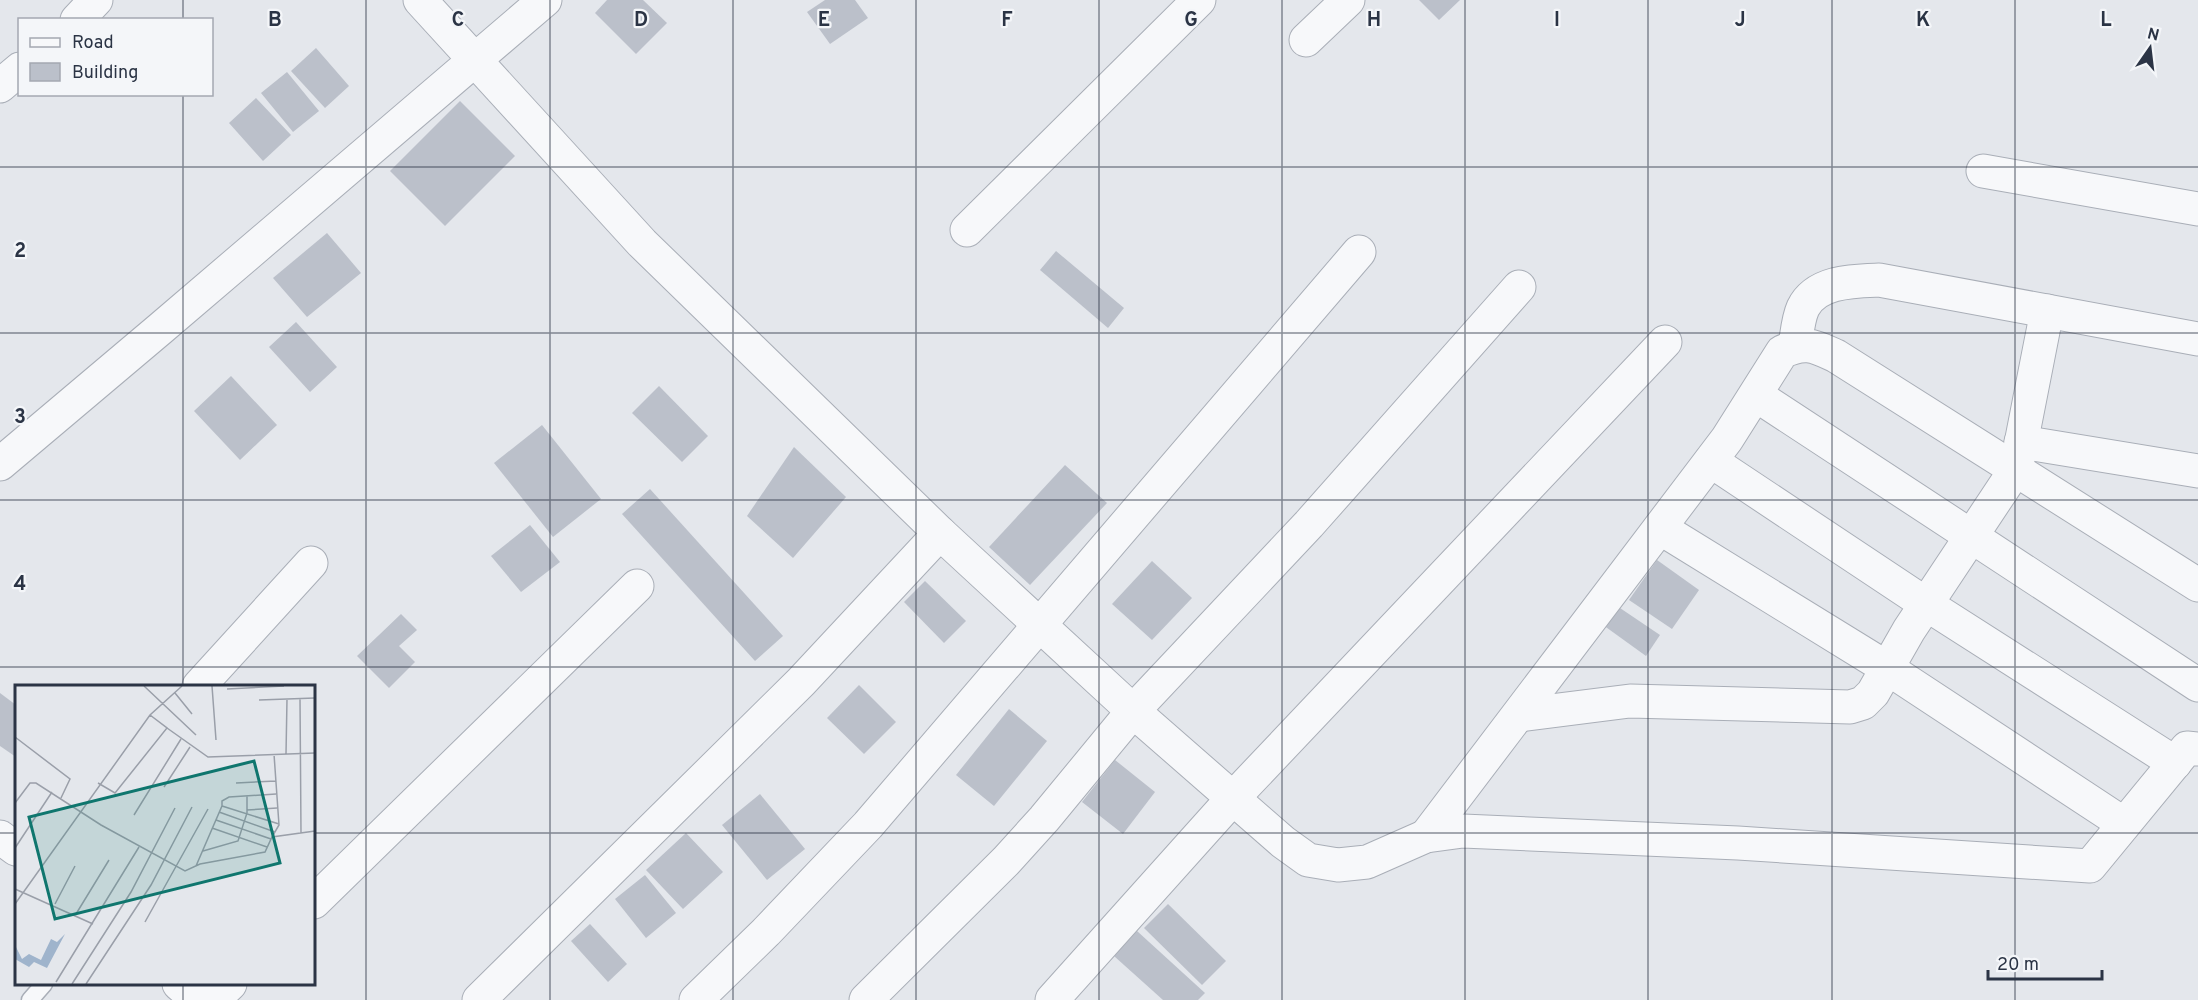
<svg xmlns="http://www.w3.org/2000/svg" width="2198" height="1000" font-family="Overpass,sans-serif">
<rect width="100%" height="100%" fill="#e4e7ec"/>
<g fill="#bbc0ca">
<path d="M607 0H643L667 23 636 54 595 13Z"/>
<path d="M825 0H855L868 18 830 44 807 12Z"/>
<path d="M1419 0H1460L1439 20Z"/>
<path d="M316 48 349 86 325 108 291 71Z"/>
<path d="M287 72 319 111 293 132 261 93Z"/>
<path d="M256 98 291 135 263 161 229 123Z"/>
<path d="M460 101 515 156 445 226 390 171Z"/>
<path d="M327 233 361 273 307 317 273 278Z"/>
<path d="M1056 251 1124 308 1108 328 1040 270Z"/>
<path d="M296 322 337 367 310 392 269 347Z"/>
<path d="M231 376 277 425 240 460 194 411Z"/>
<path d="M659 386 708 436 682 462 632 413Z"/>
<path d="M542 425 601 499 553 537 494 463Z"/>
<path d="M794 447 846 497 793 558 747 516Z"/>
<path d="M1065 465 1107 503 1030 585 989 547Z"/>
<path d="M650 489 783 636 755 661 622 514Z"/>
<path d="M530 525 560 562 521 592 491 556Z"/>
<path d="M1657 560 1699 590 1672 629 1629 600Z"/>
<path d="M1152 561 1192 598 1152 640 1112 604Z"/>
<path d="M925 581 966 621 944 643 904 602Z"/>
<path d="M1617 606 1660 635 1646 656 1603 625Z"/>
<path d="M401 614 417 630 399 646 415 662 389 688 357 656Z"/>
<path d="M859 685 896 722 864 754 827 718Z"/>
<path d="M0 693 16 705V757L0 746Z"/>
<path d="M1009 709 1047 741 994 806 956 775Z"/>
<path d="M1115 760 1155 792 1123 834 1082 802Z"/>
<path d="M760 794 805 849 767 880 722 825Z"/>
<path d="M686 833 723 872 683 909 646 870Z"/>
<path d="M645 875 676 913 646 938 615 899Z"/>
<path d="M1168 904 1226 961 1202 985 1144 928Z"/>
<path d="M590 924 627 964 608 982 571 941Z"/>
<path d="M1137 931 1205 993 1198 1000H1163L1114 956Z"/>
</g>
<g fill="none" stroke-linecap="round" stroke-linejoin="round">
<g stroke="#a9aeb7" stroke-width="19">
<path id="service" d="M30 1000 44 984"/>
</g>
<g stroke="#a9aeb7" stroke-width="35">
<g id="minor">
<path d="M420 0 642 243 940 533 1133 711 1283 842 1308 860 1338 865 1367 862 1426 836 1463 831 1738 843 2090 866 2187 748 2198 749"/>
<path d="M77 20 96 0"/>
<path d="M1306 40 1348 0"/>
<path d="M0 86 20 69"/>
<path d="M1983 171 2198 209"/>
<path d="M967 230 1199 0"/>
<path d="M1795 346C1797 334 1798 319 1803 308 1816 281 1853 281 1879 280L2198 339"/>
<path d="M1756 395 2198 685"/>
<path d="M2021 442 2198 471"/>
<path d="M1711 461 1926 604 2175 763"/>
<path d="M0 464 160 329 545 0"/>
<path d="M1660 528 1887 668 2124 824"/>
<path d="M199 686 311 563"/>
<path d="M1519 715 1630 701 1850 707 1863 703 1873 693 1909 630 2016 469 2047 311"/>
<path d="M1426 836 1727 439 1782 352C1806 341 1814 346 1836 356L2198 585"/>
<path d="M0 837 16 849"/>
<path d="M314 902 637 586"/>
<path d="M179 984 198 1000"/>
<path d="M213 1000 230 984"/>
<path d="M479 1000 801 682 940 533"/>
<path d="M696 1000 766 932 868 825 1359 252"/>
<path d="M866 1000 1006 861 1044 819 1133 711 1309 524 1519 287"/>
<path d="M1052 1000 1234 797 1665 342"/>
</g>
</g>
<use href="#service" stroke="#f7f8fa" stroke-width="16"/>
<use href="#minor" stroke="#f7f8fa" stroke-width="33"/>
</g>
<path fill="none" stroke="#2b3445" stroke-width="1.5" stroke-opacity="0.55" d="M183 0V20M366 0V1000M550 0V1000M733 0V1000M916 0V1000M1099 0V1000M1282 0V1000M1465 0V1000M1648 0V1000M1832 0V1000M2015 0V1000M183 94V686M0 167H2198M0 333H2198M0 500H2198M0 667H2198M0 833H16M314 833H2198M183 984V1000"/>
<g transform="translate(15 685)">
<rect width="300" height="300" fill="#e4e7ec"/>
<path d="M50 249 32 283 19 277 14 282 0 274V260L7 274 14 269 26 275 36 254 42 257Z" fill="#9fb4cc"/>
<path fill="none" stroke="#9a9fa9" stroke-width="1.5" d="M129 1 181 50M197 1 201 55M212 4 269 1M160 8 177 29M285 14 286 148M244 15 300 13M152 43 193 72 300 68M0 52 55 94 46 113M271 69 272 14M83 98 100 108 152 43 135 30M221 98 261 96M149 102 175 62M0 118 15 98H21L86 140 170 186 185 179 250 167 257 152 300 146M207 121V116L214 112 261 109M232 125 262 123M204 127 260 147M119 130 166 54M201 135 256 154M197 143 252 162M257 152 264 140 259 69M0 163 37 107M188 166 223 156 232 128V111M181 181 207 121 264 139M0 204 78 239M0 219 135 30 167 1M40 219 60 181M61 229 94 175M130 237 193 124M41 297 124 162M57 299 116 207 160 123M71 299 136 200 177 122"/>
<path fill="#0f766e" fill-opacity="0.15" stroke="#0f766e" stroke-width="3" d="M239 76 265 178 40 234 14 132Z"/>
<rect width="300" height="300" fill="none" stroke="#2b3445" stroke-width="3"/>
</g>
<g font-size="20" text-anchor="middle" font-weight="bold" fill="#2b3445" stroke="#f4f6f9" stroke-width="4.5" stroke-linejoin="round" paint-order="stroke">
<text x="275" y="26">B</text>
<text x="458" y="26">C</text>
<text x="641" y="26">D</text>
<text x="824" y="26">E</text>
<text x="1007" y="26">F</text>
<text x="1191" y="26">G</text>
<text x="1374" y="26">H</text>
<text x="1557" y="26">I</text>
<text x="1740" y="26">J</text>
<text x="1923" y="26">K</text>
<text x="2106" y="26">L</text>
<text x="20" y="257">2</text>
<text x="20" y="423">3</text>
<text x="20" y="590">4</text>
</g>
<rect x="18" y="18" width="195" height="78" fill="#f4f6f9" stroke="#a4a8b1" stroke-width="1.5"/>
<rect x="30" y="38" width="30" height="9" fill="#f7f8fa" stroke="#a4a8b1" stroke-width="1.5"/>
<text x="72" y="48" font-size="18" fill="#2b3445">Road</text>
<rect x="30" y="63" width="30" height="18" fill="#bbc0ca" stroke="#a4a8b1" stroke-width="1.5"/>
<text x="72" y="78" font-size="18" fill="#2b3445">Building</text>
<g transform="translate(2150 48) rotate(14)" stroke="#f4f6f9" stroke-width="4.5" paint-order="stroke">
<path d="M0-4.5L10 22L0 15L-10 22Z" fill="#2b3445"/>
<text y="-9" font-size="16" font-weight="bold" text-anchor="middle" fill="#2b3445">N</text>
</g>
<path d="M1988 970v9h114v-9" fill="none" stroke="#2b3445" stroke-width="3"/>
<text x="1997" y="970" font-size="18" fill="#2b3445" stroke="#f4f6f9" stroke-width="4.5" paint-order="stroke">20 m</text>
</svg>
